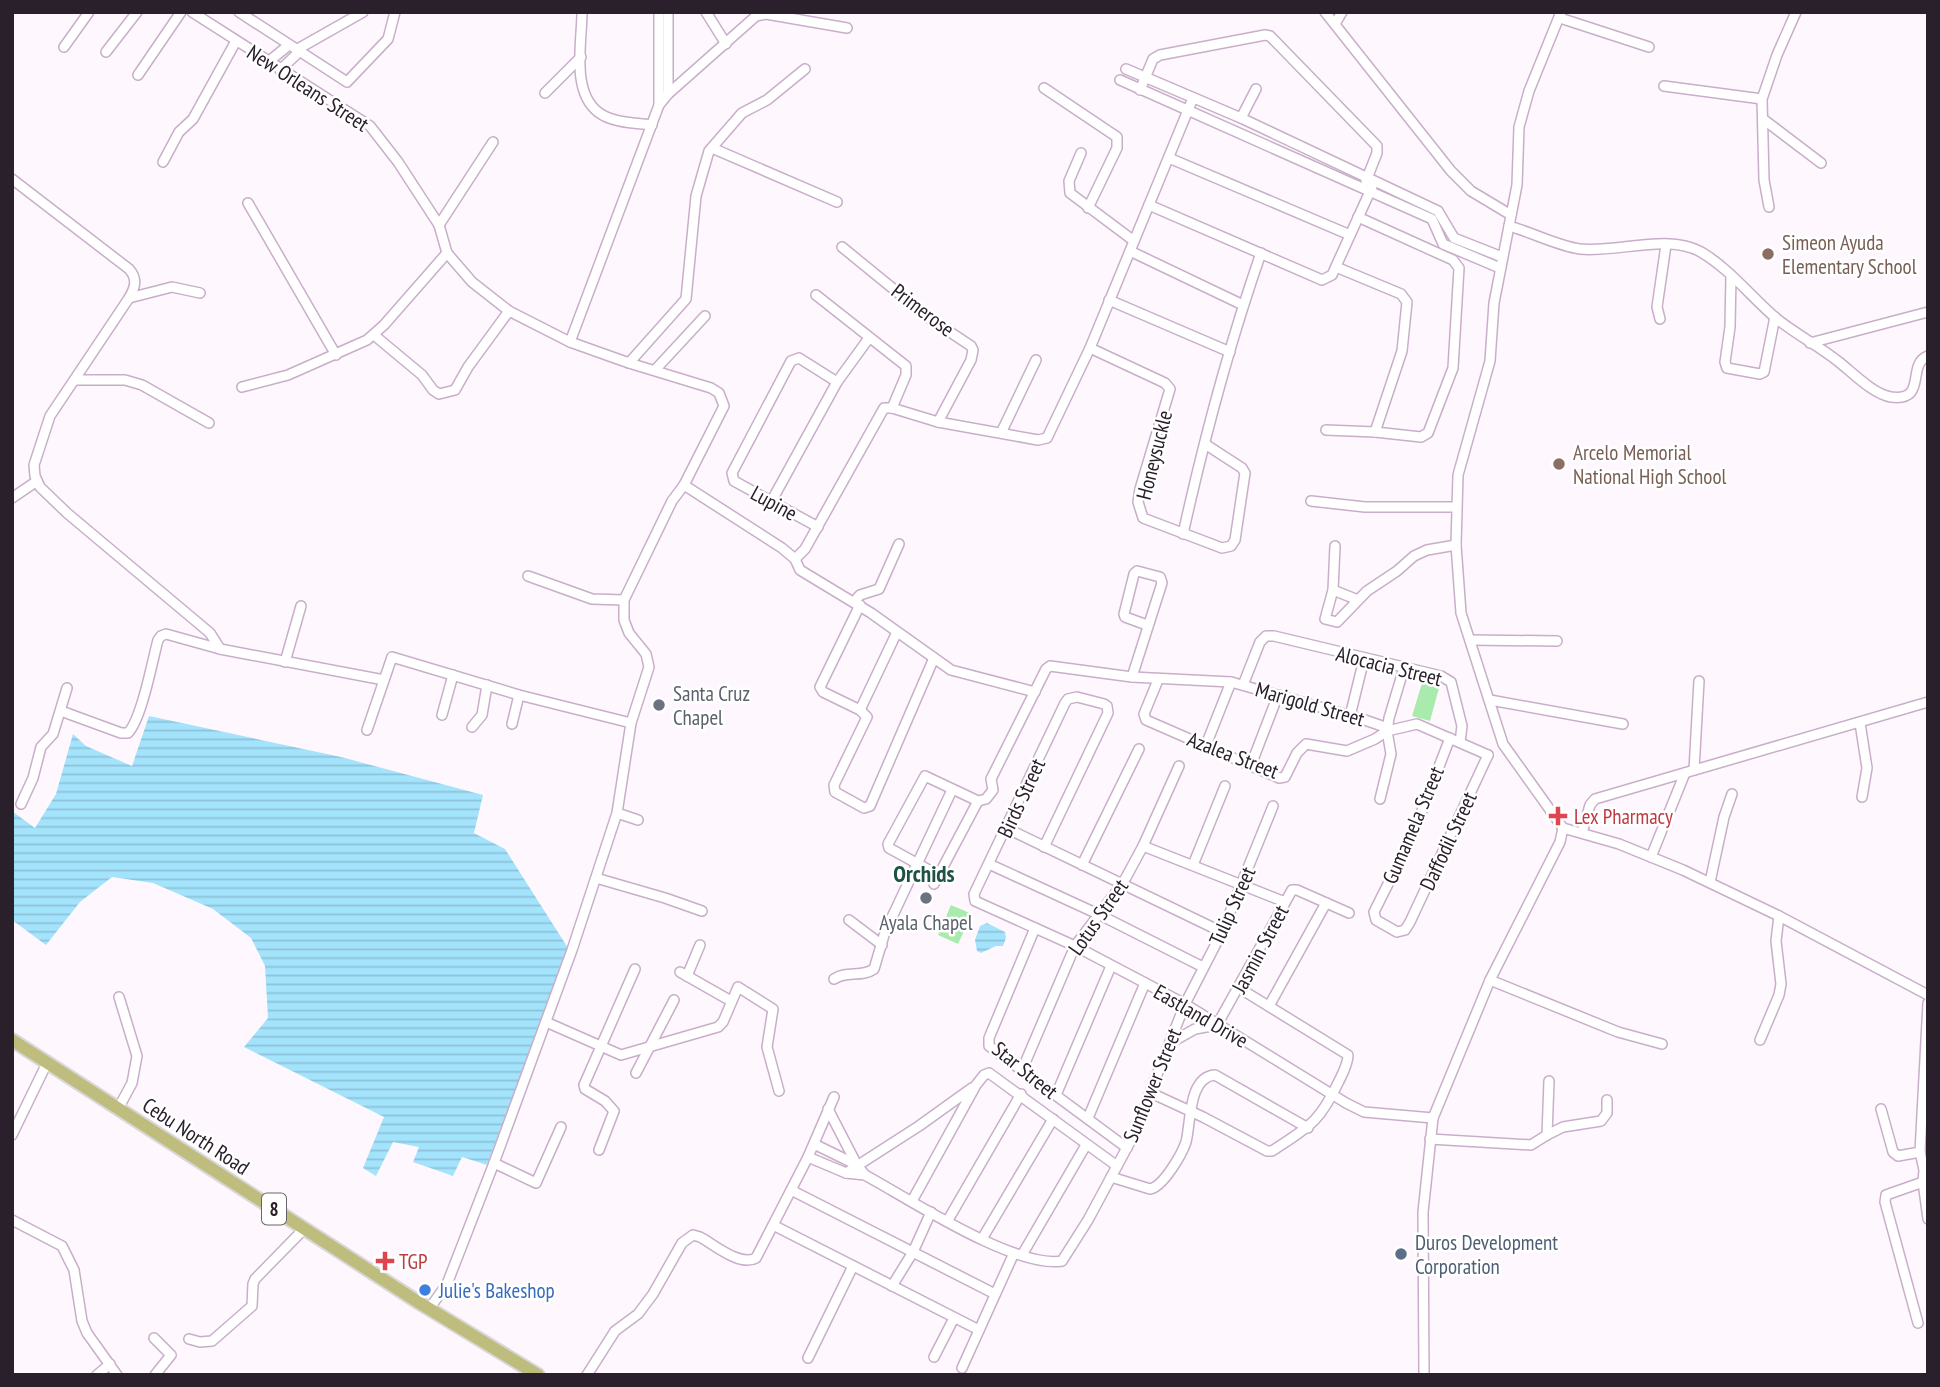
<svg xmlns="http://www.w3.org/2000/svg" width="1940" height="1387" font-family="'PT Sans Narrow',sans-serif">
<defs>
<pattern id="water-rules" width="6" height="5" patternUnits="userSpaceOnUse" patternTransform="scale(1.75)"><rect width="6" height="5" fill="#a4e3fc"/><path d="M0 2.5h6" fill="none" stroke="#8dc2d8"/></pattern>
</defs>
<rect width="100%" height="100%" fill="#fef8fe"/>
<g fill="#a9ebac">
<path d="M1422 683 1439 688 1430 721 1412 716Z"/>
<path d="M951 905 972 914 958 944 938 935Z"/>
</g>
<g fill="url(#water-rules)">
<path d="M149 716 341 757 483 795 474 833 505 849 568 948 487 1165 462 1157 453 1176 413 1162 419 1147 393 1142 376 1176 363 1168 384 1117 244 1047 268 1018 265 966 251 938 213 909 153 883 112 877 80 902 46 945 12 920V811L35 828 56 794 73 734 86 746 132 766Z"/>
<path d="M987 923 1005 932 1006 938 1003 946H996L981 953 977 951 975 940 980 926Z"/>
</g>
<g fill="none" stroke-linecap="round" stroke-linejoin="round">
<g stroke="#c9aeca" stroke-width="12">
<g id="minor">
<path d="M192 12 370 126 398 162 439 225 447 253 472 282 509 311 570 342 629 363 711 388 719 393 724 406 684 485 672 501 624 600V620L629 633 646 654 649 667 631 723 617 813 572 950 494 1163 447 1284 429 1309"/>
<path d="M239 12 347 82 388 39 395 12"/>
<path d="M582 12C582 42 571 91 598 112 612 123 635 123 652 125"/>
<path d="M659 12V105"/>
<path d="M668 12V94"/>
<path d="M706 12 726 44"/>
<path d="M1325 12 1451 171 1471 191 1511 215"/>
<path d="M1561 12 1529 91 1519 127 1517 185 1494 303 1490 361 1458 475 1456 545 1461 613 1503 744 1563 828 1619 844 1683 870 1779 916 1928 995"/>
<path d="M1560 18 1649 47"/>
<path d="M1335 24 1342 12"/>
<path d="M64 47 89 12"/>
<path d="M296 50 363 12"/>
<path d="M106 52 137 12"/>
<path d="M268 62 289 45"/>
<path d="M1126 69 1241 118 1438 211 1454 238 1502 257"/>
<path d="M280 70 299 52"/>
<path d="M138 75 181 12"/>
<path d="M1120 80 1432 219 1443 244 1500 268"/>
<path d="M1664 86 1762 99"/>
<path d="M1044 88 1117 137V148L1088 208"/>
<path d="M1140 90 1153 59 1160 55 1265 35 1270 36 1377 146V153L1366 181"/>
<path d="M545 93 581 57"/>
<path d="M1241 118 1256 89"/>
<path d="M1763 119 1821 163"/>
<path d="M712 148 837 202"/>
<path d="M1081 153 1069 181 1070 193 1134 241"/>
<path d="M1169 158 1350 235"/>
<path d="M163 162 179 132 193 119 236 41"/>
<path d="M12 179 129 269C138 279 135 288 129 298L50 416 34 465 35 476 40 487 67 513 210 633 220 649"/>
<path d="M248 203 336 355"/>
<path d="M1149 205 1322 280 1332 275 1372 187"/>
<path d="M1769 207 1764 180 1762 99 1777 55 1796 12"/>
<path d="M1358 217 1453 260 1459 268 1453 368 1428 433 1421 437 1375 432"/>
<path d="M439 225 493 142"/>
<path d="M1509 226C1531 232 1558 246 1580 249 1617 253 1668 233 1701 252 1730 269 1752 298 1777 319 1797 335 1819 346 1839 362 1853 373 1873 394 1891 397 1928 402 1906 364 1928 356"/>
<path d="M842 247 929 318 971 346 973 350 971 360 938 422"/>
<path d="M1130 251 1243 305"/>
<path d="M1731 276 1730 327 1725 362 1727 368 1760 374 1764 372 1775 317"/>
<path d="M816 295 906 366V375L892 408"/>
<path d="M129 298 172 287 200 293"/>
<path d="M1109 300 1230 352"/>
<path d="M1660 319 1657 307 1666 245"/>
<path d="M374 335 422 375 433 390 439 394 455 390 468 367 509 311"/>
<path d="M570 342 659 105 668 94 756 16 766 14 847 28"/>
<path d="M1810 343 1928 312"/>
<path d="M1090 348 1165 383 1170 389 1140 489 1138 502 1143 518 1222 548 1231 546 1235 540 1245 473 1242 468 1205 444"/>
<path d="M629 363 686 299 696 196 709 151 742 113 767 100 805 69"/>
<path d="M655 370 705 316"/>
<path d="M76 380H125L142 385 209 423"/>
<path d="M242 387 288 375 367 340 384 325 447 253"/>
<path d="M1326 430 1375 432 1402 351 1407 302 1401 294 1336 267"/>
<path d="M1001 433 1036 360"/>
<path d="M684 485 782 548 795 559"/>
<path d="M12 498 37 481"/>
<path d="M1311 501 1365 507H1456"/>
<path d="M771 502 837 382 869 338"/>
<path d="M818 527 734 481 732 473 791 361 799 358 837 382"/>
<path d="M1183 534C1204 439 1229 345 1261 253"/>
<path d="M1335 546 1333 590 1325 619 1337 622 1367 591 1397 571 1414 556 1427 550 1456 545"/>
<path d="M528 576 592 599 624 600"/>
<path d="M1333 590 1358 600"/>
<path d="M854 602 860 595 879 589 899 544"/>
<path d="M860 605 820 687 823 692 860 710 867 717 834 785 835 792 864 808 870 806 934 658"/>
<path d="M1470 640 1557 641"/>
<path d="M285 662 301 606"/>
<path d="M1132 677 1162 583 1160 577 1137 571 1134 574 1124 614 1125 617 1147 625"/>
<path d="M1158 680 1144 714 1146 720 1279 778 1285 777 1297 753 1306 744 1347 751 1375 739 1387 731 1417 724 1488 755"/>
<path d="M1243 685 1260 642 1266 636H1274L1441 676 1451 682 1462 726 1460 742"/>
<path d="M1035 692 951 670 871 613 800 570 795 559 805 549 884 408H892L938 422 1038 440 1047 438 1090 348 1193 98"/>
<path d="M1490 700 1623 724"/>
<path d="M860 710 897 632"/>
<path d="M61 711 121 733H128C142 718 152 662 158 640L161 636 166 634 220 649 384 680"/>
<path d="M442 715 453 675"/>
<path d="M1350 716 1364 659"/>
<path d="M1860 723 1867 768 1862 797"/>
<path d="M512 724 519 695"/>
<path d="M472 727 482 715 487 685"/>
<path d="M367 730 392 657 519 695 631 723"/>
<path d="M1450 738 1413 834 1374 912 1376 920 1397 932 1405 930 1410 922 1488 755"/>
<path d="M1206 745 1231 682"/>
<path d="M1251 765 1278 695"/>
<path d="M1694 770 1699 681"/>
<path d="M1380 799 1391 754 1387 731 1389 718 1404 668"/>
<path d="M21 804 33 778 41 747 53 734 67 688"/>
<path d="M617 813 638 820"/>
<path d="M1006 828 1222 932"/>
<path d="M1582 833 1590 805 1595 799 1928 702"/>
<path d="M1143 846 1285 902"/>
<path d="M1044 847 1108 713 1107 706 1104 704 1077 697 1068 699 1065 703 974 894 975 901 1075 946 1185 1004 1346 1103 1364 1112 1433 1118"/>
<path d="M1651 857 1685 773"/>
<path d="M989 864 1100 915 1203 967"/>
<path d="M1082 865 1139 749"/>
<path d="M1193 865 1225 786"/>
<path d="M938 875 889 848 888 844 925 776 978 801 986 799 993 790 991 779 1046 669 1050 666 1132 677 1231 682 1362 719 1382 726 1387 731"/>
<path d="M596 878 665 898 702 911"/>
<path d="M1710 882 1724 817 1732 794"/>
<path d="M934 884 978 801"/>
<path d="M849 920 882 945"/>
<path d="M1035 928 989 1038V1046L1127 1148"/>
<path d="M680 972 731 1001"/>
<path d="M687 976 700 945"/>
<path d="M834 979C847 970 861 978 874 969L885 932 952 790"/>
<path d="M1490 980 1618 1032 1662 1044"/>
<path d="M1269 1006 1326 903"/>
<path d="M546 1022 621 1055 718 1027 723 1022 738 987 773 1009 767 1047 779 1091"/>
<path d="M1760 1040 1779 995 1781 984 1776 941 1779 916"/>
<path d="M1170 1043 1195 1029 1217 1025 1292 890H1297L1349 913"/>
<path d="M1022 1070 1075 946 1123 883 1143 846 1179 766"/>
<path d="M636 1073 674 1000"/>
<path d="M1151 1093 1203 1117 1267 1151H1272C1310 1126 1319 1123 1339 1081 1343 1073 1348 1064 1348 1055L1239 988"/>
<path d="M1056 1095 1111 966"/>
<path d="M118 1109 132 1083 137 1056 119 997"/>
<path d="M828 1109 857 1165"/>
<path d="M1881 1109 1893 1152 1898 1156 1920 1152 1928 1003"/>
<path d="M1088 1118 1145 983"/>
<path d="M12 1135 47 1063"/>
<path d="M1547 1135 1549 1081"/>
<path d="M1430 1139 1531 1145 1547 1135 1563 1127 1601 1121 1607 1113V1100"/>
<path d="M814 1144 857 1165 865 1175C909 1199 1015 1269 1062 1261L1088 1220 1131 1140 1185 1004 1222 932 1273 806"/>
<path d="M599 1150 614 1111 605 1101 585 1089 584 1085 635 969"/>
<path d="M808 1157 846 1173 865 1175"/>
<path d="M494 1163 536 1183 561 1127"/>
<path d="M846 1173 919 1126 972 1088"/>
<path d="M1111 1177 1150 1189C1163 1187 1182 1154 1186 1142 1191 1123 1188 1077 1215 1075L1308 1128"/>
<path d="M1923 1182 1928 1219"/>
<path d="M791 1190 995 1294"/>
<path d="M912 1201 976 1085 984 1075 989 1073 1117 1166"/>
<path d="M12 1220 62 1246 74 1270 82 1321 87 1333 117 1375"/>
<path d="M948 1220 1021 1094"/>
<path d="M773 1225 979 1330"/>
<path d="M982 1239 1053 1119"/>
<path d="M1022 1255 1086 1145"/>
<path d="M892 1286 913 1252 931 1212"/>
<path d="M1918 1323 1885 1202 1886 1195 1923 1182 1924 1170 1920 1152"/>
<path d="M154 1338 171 1355 155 1375"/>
<path d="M189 1339 200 1342 212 1341 252 1306 253 1284 255 1279 304 1229"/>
<path d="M934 1357 954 1318"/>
<path d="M808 1358 853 1266"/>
<path d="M962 1368 1014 1253"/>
<path d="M97 1375 110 1364"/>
<path d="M587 1375 615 1331 638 1314 653 1294 682 1243 693 1235 700 1237C715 1245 740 1267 756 1258L808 1157 834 1097"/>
<path d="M1424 1375 1423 1212 1433 1118 1490 980 1560 842 1563 828"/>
</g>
</g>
<g stroke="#d9d7d9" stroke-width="16">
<path id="major" d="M12 1040 418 1302 538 1375"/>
</g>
<use href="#minor" stroke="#fff" stroke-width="9"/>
<use href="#major" stroke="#bfbd7e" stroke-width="12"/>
</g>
<g fill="#8d6e63" stroke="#fff" stroke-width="2.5">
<circle cx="1768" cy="254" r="7"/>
<circle cx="1559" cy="464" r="7"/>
</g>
<g fill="#6b7280" stroke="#fff" stroke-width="2.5">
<circle cx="659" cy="705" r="7"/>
<circle cx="926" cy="898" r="7"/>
</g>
<g fill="#e0444e" stroke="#fff" stroke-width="2.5">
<path d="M1554.5 805.5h7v7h7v7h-7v7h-7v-7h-7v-7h7z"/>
<path d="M381.5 1250.5h7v7h7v7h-7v7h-7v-7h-7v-7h7z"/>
</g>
<circle fill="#5c6f8a" stroke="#fff" stroke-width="2.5" cx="1401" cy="1254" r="7"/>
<circle fill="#3f7fe0" stroke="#fff" stroke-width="2.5" cx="425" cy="1290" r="7"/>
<g text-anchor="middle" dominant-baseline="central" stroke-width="5" stroke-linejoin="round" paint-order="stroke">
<rect fill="#fff" stroke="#6a636b" stroke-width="2" x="262" y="1193.5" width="24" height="31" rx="5"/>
<g font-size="19" font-weight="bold" fill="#2a202b">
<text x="274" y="1209">8</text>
</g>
<g font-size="21" fill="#2a202b" stroke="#fff">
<text transform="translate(308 88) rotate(33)">New Orleans Street</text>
<text transform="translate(923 310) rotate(37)">Primerose</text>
<text transform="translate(1154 455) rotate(-76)">Honeysuckle</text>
<text transform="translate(774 503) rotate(29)">Lupine</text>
<text transform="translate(1389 666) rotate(14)">Alocacia Street</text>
<text transform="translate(1310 704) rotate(16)">Marigold Street</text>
<text transform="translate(1233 755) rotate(21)">Azalea Street</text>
<text transform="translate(1021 798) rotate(-65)">Birds Street</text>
<text transform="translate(1413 825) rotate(-67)">Gumamela Street</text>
<text transform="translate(1448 841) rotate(-65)">Daffodil Street</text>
<text transform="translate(1232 906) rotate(-66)">Tulip Street</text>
<text transform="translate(1098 917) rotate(-55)">Lotus Street</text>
<text transform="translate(1260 949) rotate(-62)">Jasmin Street</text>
<text transform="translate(1201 1016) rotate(30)">Eastland Drive</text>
<text transform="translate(1025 1070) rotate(39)">Star Street</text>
<text transform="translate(1152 1085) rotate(-68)">Sunflower Street</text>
<text transform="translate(196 1136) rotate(33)">Cebu North Road</text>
</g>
<g font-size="21" fill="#785e54" stroke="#fff" text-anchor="start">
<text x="1782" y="242">Simeon Ayuda<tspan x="1782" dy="24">Elementary School</tspan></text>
<text x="1573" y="452">Arcelo Memorial<tspan x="1573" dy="24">National High School</tspan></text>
</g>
<g font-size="21" fill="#5b616d" stroke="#fff" text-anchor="start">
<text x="673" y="693">Santa Cruz<tspan x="673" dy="24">Chapel</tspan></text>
<text x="926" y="922" text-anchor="middle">Ayala Chapel</text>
</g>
<g font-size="21" fill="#be3a42" stroke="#fff" text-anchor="start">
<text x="1574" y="816">Lex Pharmacy</text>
<text x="399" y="1261">TGP</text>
</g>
<g font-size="21" fill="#4e5e75" stroke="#fff" text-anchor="start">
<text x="1415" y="1242">Duros Development<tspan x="1415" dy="24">Corporation</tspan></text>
</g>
<g font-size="21" fill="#366cbe" stroke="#fff" text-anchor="start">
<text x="439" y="1290">Julie's Bakeshop</text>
</g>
<g font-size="23" font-weight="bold" fill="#1e5245" stroke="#fff">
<text x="924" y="873">Orchids</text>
</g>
</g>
<rect width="1940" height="1387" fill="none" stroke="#2a202b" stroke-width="28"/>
</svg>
